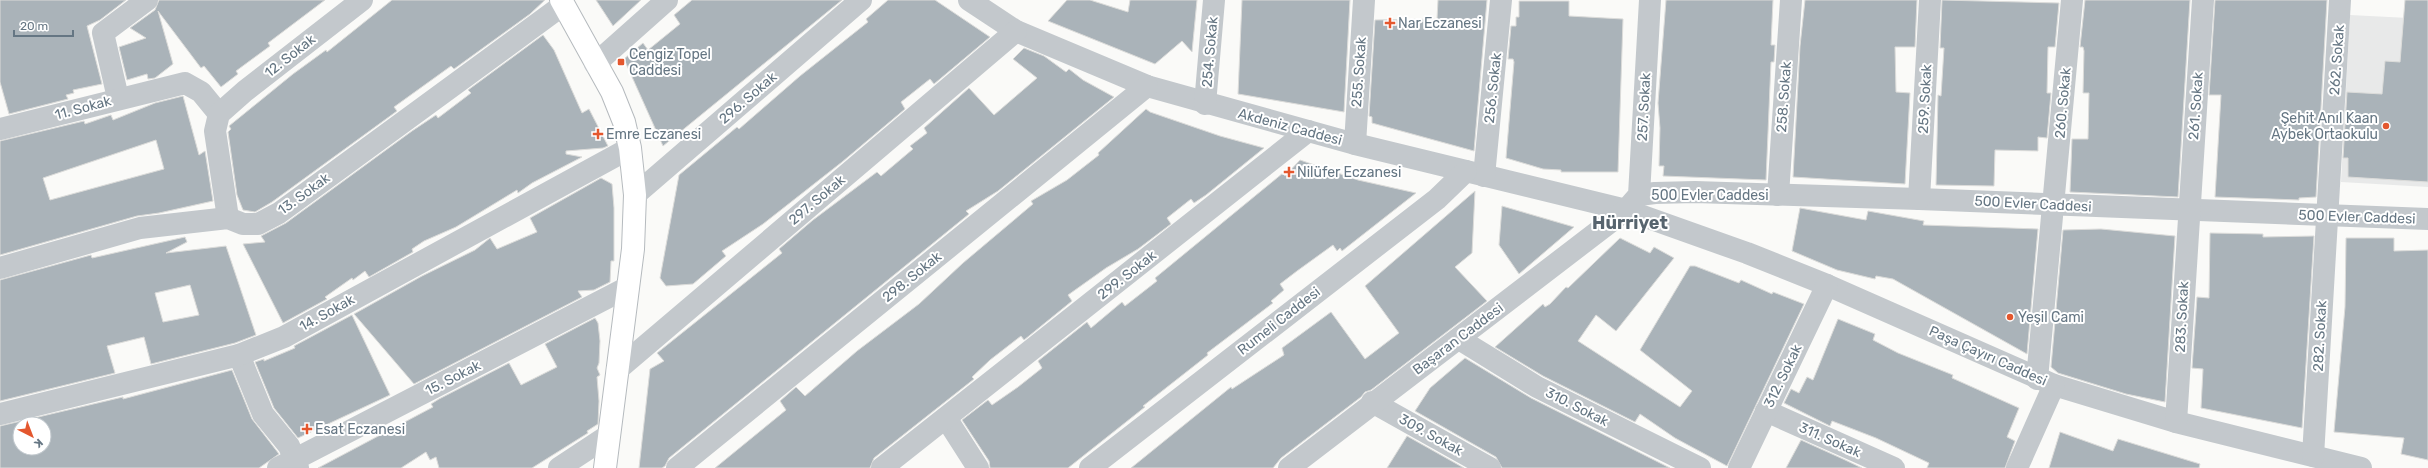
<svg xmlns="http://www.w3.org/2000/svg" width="2428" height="468" font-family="Rubik,sans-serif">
<rect width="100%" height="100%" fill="#fafaf8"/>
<path fill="#e8e9e9" d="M2350 15 2428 19V187L2341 182Z"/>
<g fill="#aab3b9" stroke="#dcdcda" fill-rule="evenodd">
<path d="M0 0H126L100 20 87 26 102 84 73 90 74 93 66 95 68 99 9 114 0 82Z"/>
<path d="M159 0H325L268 43 270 46 236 71 238 74 221 87 204 66 201 68 158 11 173 64 155 78 148 79 147 74 127 80 119 47 146 38 130 28 155 10Z"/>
<path d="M392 0H545L530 14 454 69 451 66 394 107 397 111 272 202 255 212 243 210 237 195 228 132 231 129 229 126 293 74 326 50 327 52Z"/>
<path d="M596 0H641L613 26Z"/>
<path d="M692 0H842L663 146 624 59 643 43 648 50 680 24 674 15Z"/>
<path d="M888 0H935L990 37 934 84 930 79 901 102 905 109 842 162 763 224 722 251 726 256 693 284 666 286 660 278 679 175 737 127 739 129 800 76 868 22 866 19Z"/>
<path d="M1067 0H1090L1128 12 1130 0H1197L1192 52 1182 41 1155 64 1048 21Z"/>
<path d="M1242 0H1350L1344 112 1238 94Z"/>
<path d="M1438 0H1487L1474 151 1372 123V117L1369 116 1375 20 1437 19Z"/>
<path d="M1666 0H1773L1771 45H1775L1774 62H1771L1766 180 1663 176 1664 166H1659L1660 128 1658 103Z"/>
<path d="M1805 0H1917L1915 47H1895L1896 92 1910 93 1905 184 1793 177 1800 46Z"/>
<path d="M1942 0 2059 3 2055 47H2048L2047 93H2051L2047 138 2038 137V151L1995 150 1994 186 1936 185 1938 95 1941 96 1944 48H1940Z"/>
<path d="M2085 0H2190L2178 197 2070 192 2072 139H2088L2089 93H2083L2084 51 2083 47H2080Z"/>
<path d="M2215 0H2327L2316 197 2299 198V200L2215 197 2221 95H2209Z"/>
<path d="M2405 0H2428V182L2348 177V158H2343L2347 92 2382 94 2385 61 2400 62Z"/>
<path d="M1519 1H1569V16L1623 19 1618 172H1561V170L1543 169 1506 158 1514 62 1513 59H1508L1511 26H1516V17H1519Z"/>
<path d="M543 35 554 50 582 113 589 109 608 146 603 148 566 151V154L582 157 532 183 518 193 517 190 456 227 424 241 412 249 413 252 369 277 365 271 353 280 352 278 325 297 327 299 283 323 243 244 265 242 261 236 286 223 412 131 436 115 438 118 471 93 468 90Z"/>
<path d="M1024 48 1044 56 1066 72 1069 69 1083 80 1114 97 998 191 966 211 969 214 669 458 665 466 662 468H639L650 369 664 361 657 353 782 253 779 249 813 220 877 172 881 176 913 149 910 146 927 133 924 128 969 88 994 115 1037 78 1013 59Z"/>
<path d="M183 96 199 155 205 151 213 201 159 213 137 216 0 255V141L84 121 85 124 111 115 113 120 155 103ZM156 140 164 169 50 200 43 178Z"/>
<path d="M1146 109 1150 112 1220 136 1264 148 1206 195 1194 203 1191 199 1167 218 1171 224 1138 249 1106 268 1068 295 1072 301 1024 340 1021 336 990 360 972 377 974 379 874 458 870 468H715L786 410 780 401 796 387 805 396 857 351 919 304 963 263 1033 204 1031 201 1067 180 1099 155 1098 153Z"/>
<path d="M1300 160 1358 180 1416 193 1342 251 1340 248 1337 251 1333 245 1297 271 1280 284 1284 290 1271 301 1273 303 1207 353 1208 355 1143 406 1145 407 1068 468H990L989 461 962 420 988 400 992 405 1018 387 1042 368 1038 361 1087 322 1091 328 1122 302 1125 306 1157 281 1155 278 1283 173 1285 176Z"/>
<path d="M601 178 612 184 614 208V261H611L610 282 594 290 578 291 582 297 414 384 354 314 422 276 475 250 490 238 497 249 537 232 530 218Z"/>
<path d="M1475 191 1472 253 1455 267 1487 301 1371 390 1365 392 1361 397 1281 458 1273 468H1131L1231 387 1232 389 1284 355 1282 348 1331 312 1365 359 1399 333 1365 286Z"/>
<path d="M1502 206 1574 227 1519 274 1499 245Z"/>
<path d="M1800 208 1866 220 1868 211 1924 221 1923 225 2038 229 2027 354 1893 279 1876 276 1875 279 1837 270 1792 251Z"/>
<path d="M2101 229 2175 236 2165 402 2126 394 2058 373 2051 367 2063 230Z"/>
<path d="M2210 233 2263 234V237L2314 236 2302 428 2201 408 2203 369 2192 368 2197 297 2209 298Z"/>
<path d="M185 237 187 242 166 253 226 246 256 335 235 343 151 364 144 337 107 346 115 373 0 401V280L91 255 92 258ZM190 285 199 315 163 322 155 293Z"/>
<path d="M1620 238 1650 253 1654 247 1674 258 1616 331 1596 315 1578 341 1680 407 1692 391 1640 350 1690 266H1695L1739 283 1741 280 1772 294 1773 292 1804 304 1727 466 1675 438 1640 414 1635 422 1543 376 1495 347 1543 304 1545 307 1550 304 1566 287 1568 288Z"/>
<path d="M2346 238H2394V251L2428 250V460L2401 454 2404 438 2334 432 2345 307Z"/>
<path d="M352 315 390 395 298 438 274 408 255 362 264 359V361L295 348 294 346Z"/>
<path d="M595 318 598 323 600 341 599 363 597 368 600 375 597 377 599 401 598 424 587 431 588 433 532 468H439L436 457 430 460 426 452 401 468H318L433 407 431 404 439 399 509 363 521 385 557 367 545 344Z"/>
<path d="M1838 319 1875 334 1873 340 1898 353 1953 375 1952 378 2019 408 2007 437 2015 441 2005 468H1927L1929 463 1876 438 1832 421 1830 426 1784 403 1791 389 1799 393 1807 377 1813 380Z"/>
<path d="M1465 358 1531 398 1670 468H1502L1496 457 1415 411 1430 388Z"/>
<path d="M232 370 252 419 279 454 259 468H0V426L123 397V399ZM20 424H44V448H20Z"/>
<path d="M2060 432 2113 451 2118 439 2200 464 2199 468H2049Z"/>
<path d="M1407 436 1464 468H1387Z"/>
<path d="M1801 440 1843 459 1862 468H1786Z"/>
</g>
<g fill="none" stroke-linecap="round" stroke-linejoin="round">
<g stroke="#b5babe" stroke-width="24">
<path id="major" d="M561 0 612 92 624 122 630 148 635 195 633 249 605 468"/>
</g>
<g stroke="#c3c8cc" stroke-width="22">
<path d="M969 0 1016 31 1147 86 1355 144 1626 210 1747 253 1827 285 2054 385 2176 422 2361 468"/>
<path d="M595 64 667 0"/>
<path d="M118 98 103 33 147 0"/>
<path d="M1205 104 1214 0"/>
<path d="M0 129 185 83 201 92 219 114"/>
<path d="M1355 144 1364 0"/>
<path d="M1484 176 1501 0"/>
<path d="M635 195 861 0"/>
<path d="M1639 195 1655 193 1695 192 1919 199 2428 219"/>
<path d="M1778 195 1791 0"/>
<path d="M1919 199 1930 0"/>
<path d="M228 218 215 131 219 114 245 91 362 0"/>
<path d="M0 268 140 228 228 218 243 224H258L279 213 563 5"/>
<path d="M1459 339 1537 387 1700 468"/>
<path d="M239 355 263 414 289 446 298 468"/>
<path d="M617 370 1016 31"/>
<path d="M2037 379 2072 0"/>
<path d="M1372 402 1490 468"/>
<path d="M1766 411 1894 468"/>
<path d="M0 414 239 355 284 337 630 148"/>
<path d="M946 418 978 468"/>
<path d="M2176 422 2203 0"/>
<path d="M2313 456 2340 0"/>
<path d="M278 468 628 287"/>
<path d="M559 468 609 435"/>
<path d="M677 468 1147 86"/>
<path d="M882 468 1308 131"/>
<path d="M1090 468 1437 199 1466 171"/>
<path d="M1289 468 1626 210 1639 195 1650 0"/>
<path d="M1739 468 1827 285"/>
<path d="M2017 468 2054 385"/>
</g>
<use href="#major" stroke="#fff" stroke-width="22"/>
</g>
<g fill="#e4572e" stroke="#fff" stroke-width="1.5">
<path d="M1388 17h4v4h4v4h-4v4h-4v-4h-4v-4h4z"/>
<rect x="617" y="58" width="8" height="8" rx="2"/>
<circle cx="2386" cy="126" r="4"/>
<path d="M596 128h4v4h4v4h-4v4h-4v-4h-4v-4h4z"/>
<path d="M1287 166h4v4h4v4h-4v4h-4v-4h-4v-4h4z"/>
<circle cx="2010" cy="317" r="4"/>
<path d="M305 423h4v4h4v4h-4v4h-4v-4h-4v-4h4z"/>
</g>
<g text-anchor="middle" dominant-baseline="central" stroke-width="4" stroke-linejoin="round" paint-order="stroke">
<g font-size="14" fill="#657683" stroke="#fff" text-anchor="start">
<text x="1398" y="23">Nar Eczanesi</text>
<text x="629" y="54">Cengiz Topel<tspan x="629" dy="16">Caddesi</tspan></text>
<text x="2378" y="118" text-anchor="end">Şehit Anıl Kaan<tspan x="2378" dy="16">Aybek Ortaokulu</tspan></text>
<text x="606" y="134">Emre Eczanesi</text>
<text x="1297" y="172">Nilüfer Eczanesi</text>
<text x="2018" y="317">Yeşil Cami</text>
<text x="315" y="429">Esat Eczanesi</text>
</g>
<g font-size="14" fill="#657683" stroke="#fff">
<text transform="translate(1210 52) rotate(-85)">254. Sokak</text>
<text transform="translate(290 56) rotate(-38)">12. Sokak</text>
<text transform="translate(2337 60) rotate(-86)">262. Sokak</text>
<text transform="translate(1359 72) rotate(-86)">255. Sokak</text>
<text transform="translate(1493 88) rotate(-84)">256. Sokak</text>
<text transform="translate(1784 97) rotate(-86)">258. Sokak</text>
<text transform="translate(748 98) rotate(-41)">296. Sokak</text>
<text transform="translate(1925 99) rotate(-87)">259. Sokak</text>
<text transform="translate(2063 103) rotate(-85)">260. Sokak</text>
<text transform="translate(2196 106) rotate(-86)">261. Sokak</text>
<text transform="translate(1644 107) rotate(-87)">257. Sokak</text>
<text transform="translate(83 108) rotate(-15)">11. Sokak</text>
<text transform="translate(1290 127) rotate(15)">Akdeniz Caddesi</text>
<text transform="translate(304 194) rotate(-36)">13. Sokak</text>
<text x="1710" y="195">500 Evler Caddesi</text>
<text transform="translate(817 200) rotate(-40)">297. Sokak</text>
<text transform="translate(2033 204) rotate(3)">500 Evler Caddesi</text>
<text transform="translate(2357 217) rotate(2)">500 Evler Caddesi</text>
<text transform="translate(1127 275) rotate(-38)">299. Sokak</text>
<text transform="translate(912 277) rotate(-39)">298. Sokak</text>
<text transform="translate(327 313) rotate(-29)">14. Sokak</text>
<text transform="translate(2182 317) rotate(-87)">283. Sokak</text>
<text transform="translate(1279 321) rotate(-38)">Rumeli Caddesi</text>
<text transform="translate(2320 336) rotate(-87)">282. Sokak</text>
<text transform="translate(1458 339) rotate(-37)">Başaran Caddesi</text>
<text transform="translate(1988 356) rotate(24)">Paşa Çayırı Caddesi</text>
<text transform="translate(1783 376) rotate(-64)">312. Sokak</text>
<text transform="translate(453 378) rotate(-27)">15. Sokak</text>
<text transform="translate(1577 407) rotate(27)">310. Sokak</text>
<text transform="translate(1431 435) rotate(29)">309. Sokak</text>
<text transform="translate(1830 440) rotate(24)">311. Sokak</text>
</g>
<g font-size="18" font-weight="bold" fill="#57646e" stroke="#fff">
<text x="1630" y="223">Hürriyet</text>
</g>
</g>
<g transform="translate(32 436) rotate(138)"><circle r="19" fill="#ffffff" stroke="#c1c8cd"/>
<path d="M0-3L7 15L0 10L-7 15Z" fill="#e4572e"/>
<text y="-6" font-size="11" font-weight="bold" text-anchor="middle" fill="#657683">K</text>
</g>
<path d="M14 30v6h59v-6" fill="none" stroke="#657683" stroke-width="2"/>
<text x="20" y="30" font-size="12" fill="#657683" stroke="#ffffff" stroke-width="3" paint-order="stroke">20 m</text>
</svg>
